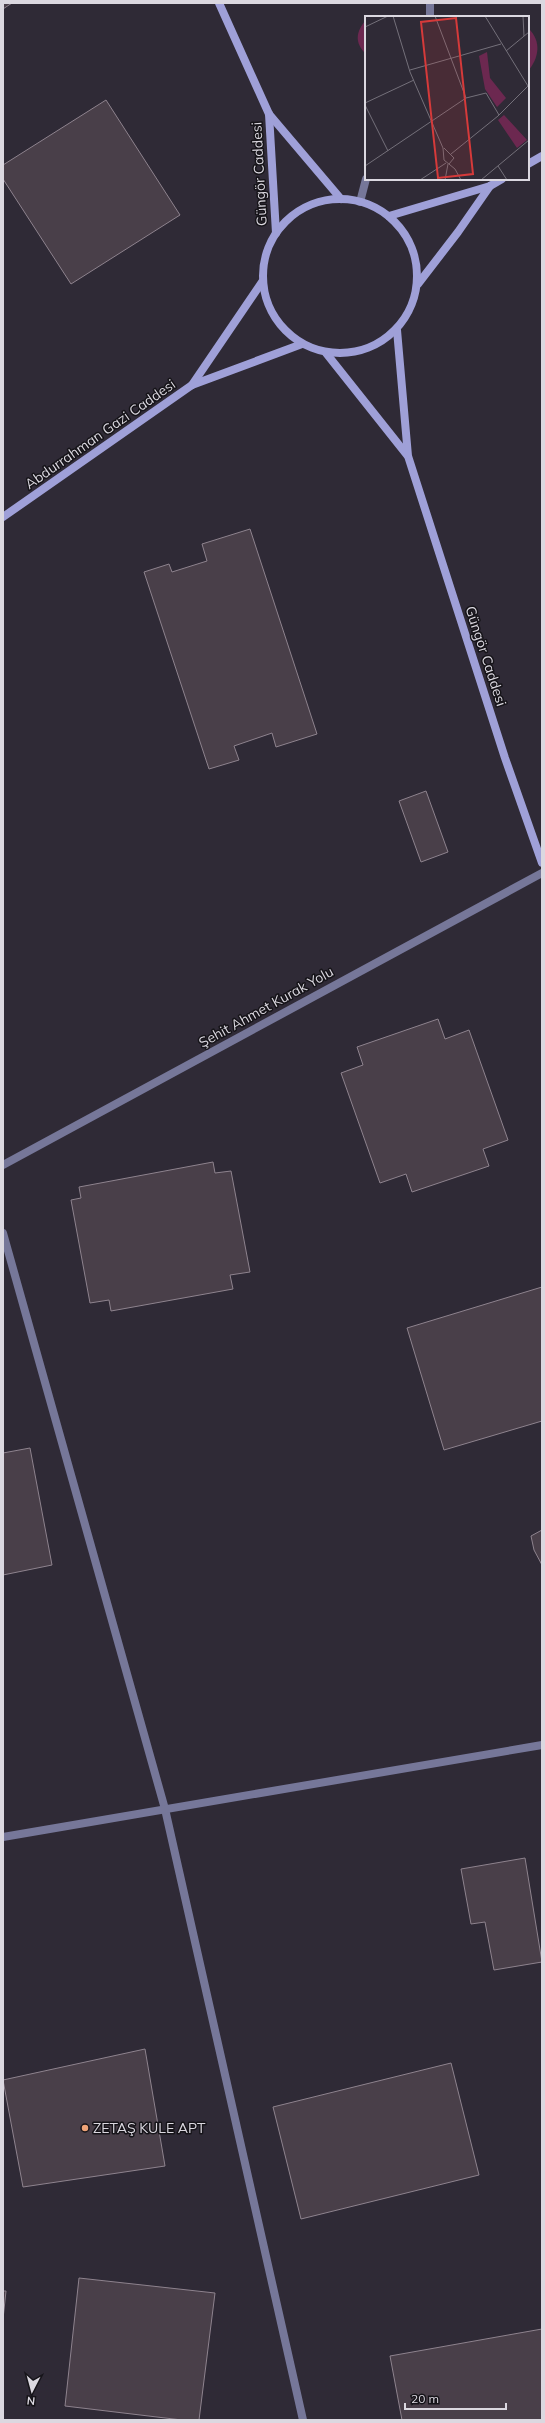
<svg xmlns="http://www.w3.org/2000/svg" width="545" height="2423" font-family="Mulish,sans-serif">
<rect width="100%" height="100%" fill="#2f2a36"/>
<g fill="#6c2850">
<path d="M366 20V54C354 43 356 31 366 20Z"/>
<path d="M528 28C542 41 539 58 528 71Z"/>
</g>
<g fill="#493f49" stroke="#8e838e">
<path d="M3 3H12L3 9Z"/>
<path d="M106 100 180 215 71 284 3 179V165Z"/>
<path d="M250 529 317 734 276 747 272 733 234 746 239 760 209 769 144 572 169 564 172 572 207 561 202 544Z"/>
<path d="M426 791 448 852 421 862 399 801Z"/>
<path d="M438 1019 445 1039 469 1030 508 1140 483 1149 489 1166 412 1192 406 1174 380 1183 341 1073 363 1065 357 1047Z"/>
<path d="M213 1162 215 1173 231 1171 250 1272 230 1275 233 1289 111 1311 109 1300 90 1303 71 1200 81 1198 79 1187Z"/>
<path d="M542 1287V1421L444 1450 407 1328Z"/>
<path d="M30 1448 52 1565 3 1575V1453Z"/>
<path d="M542 1530V1565L534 1550 531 1536Z"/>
<path d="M525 1858 542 1962 494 1970 485 1922 471 1924 461 1869Z"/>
<path d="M145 2049 165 2166 23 2187 3 2080Z"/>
<path d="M451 2063 479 2175 301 2219 273 2107Z"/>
<path d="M79 2278 215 2293 199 2420H182L65 2406Z"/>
<path d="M3 2291H6L3 2319Z"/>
<path d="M542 2329V2420H402L390 2356Z"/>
</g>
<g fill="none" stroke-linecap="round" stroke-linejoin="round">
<g stroke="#767799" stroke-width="8">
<path d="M430 17V3"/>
<path d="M360 202 366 179"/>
<path d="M3 1165 542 873"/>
<path d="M3 1233 165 1809 303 2420"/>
<path d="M3 1837 542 1745"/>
</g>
<g stroke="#9fa0d8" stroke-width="8">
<path d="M219 3 269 114 341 199"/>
<path d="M269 114 276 233"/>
<path d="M528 164 542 156"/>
<circle cx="340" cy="276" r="77"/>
<path d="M389 216 490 186 502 179"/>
<path d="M418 284 458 232 490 186"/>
<path d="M397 330 408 456 505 758 542 863"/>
<path d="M326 353 407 455"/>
<path d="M192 385 262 282"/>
<path d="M3 517 192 385 302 344"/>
</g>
</g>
<circle fill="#efa377" stroke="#161419" stroke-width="1.5" cx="85" cy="2128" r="4"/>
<g text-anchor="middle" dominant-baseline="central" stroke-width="3" stroke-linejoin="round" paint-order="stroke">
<g font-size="14" fill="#dbd8e0" stroke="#161419">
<text transform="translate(259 174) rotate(-93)">Güngör Caddesi</text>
<text transform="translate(100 434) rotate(-35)">Abdurrahman Gazi Caddesi</text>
<text transform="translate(486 656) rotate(72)">Güngör Caddesi</text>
<text transform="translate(266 1007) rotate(-29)">Şehit Ahmet Kurak Yolu</text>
</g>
<g font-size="14" fill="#dbd8e0" stroke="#161419" text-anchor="start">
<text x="93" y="2128">ZETAŞ KULE APT</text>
</g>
</g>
<g transform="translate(365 16)">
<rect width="164" height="164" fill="#2f2a36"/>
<path d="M122 36 125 62 141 82 132 91 120 73 114 40ZM139 99 162 124 152 132 133 104Z" fill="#6c2850"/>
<path fill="none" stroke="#74707a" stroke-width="1" d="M28 0 45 56 78 132 79 144 90 153 96 164M70 0 101 82M120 0 163 70M158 0 159 20M0 11 23 0M141 35 164 16M45 54 136 28M0 87 49 64M0 89 23 135M79 132 89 142 84 148M86 138 133 100 164 69M0 150 101 82 121 77 134 99M133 150 142 164M55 164 81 147M80 164 83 148M116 164 164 124"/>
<path fill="#d63a3a" fill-opacity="0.15" stroke="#d63a3a" stroke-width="2" d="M91 2 108 158 73 162 56 6Z"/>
<rect width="164" height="164" fill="none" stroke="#dbd8e0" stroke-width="2"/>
</g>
<rect width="545" height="2423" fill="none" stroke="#dbd8e0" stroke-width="8"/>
<g transform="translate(32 2391) rotate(186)" stroke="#161419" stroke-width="3" paint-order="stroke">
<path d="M0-3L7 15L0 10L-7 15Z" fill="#dbd8e0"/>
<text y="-6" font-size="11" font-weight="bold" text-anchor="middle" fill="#dbd8e0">N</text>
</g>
<path d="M405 2403v6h101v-6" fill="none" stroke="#dbd8e0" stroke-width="2"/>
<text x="411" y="2403" font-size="12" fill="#dbd8e0" stroke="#161419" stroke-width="3" paint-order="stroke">20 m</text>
</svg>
